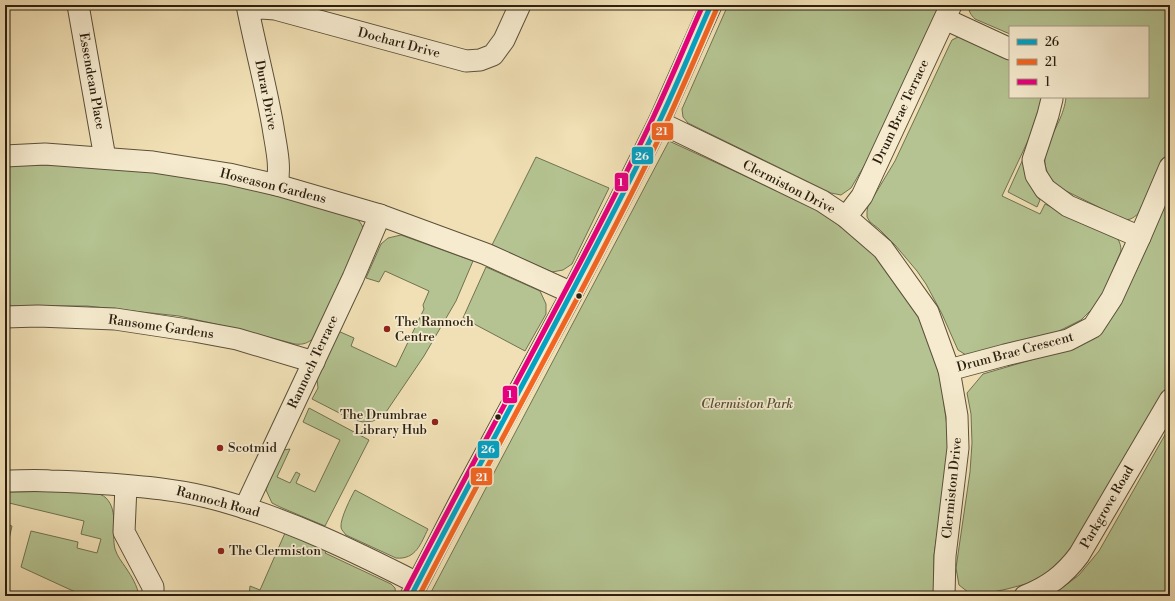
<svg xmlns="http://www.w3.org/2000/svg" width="1175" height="601" font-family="'Libre Bodoni',serif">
	<rect width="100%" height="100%" fill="#f1e0b5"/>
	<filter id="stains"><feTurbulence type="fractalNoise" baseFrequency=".005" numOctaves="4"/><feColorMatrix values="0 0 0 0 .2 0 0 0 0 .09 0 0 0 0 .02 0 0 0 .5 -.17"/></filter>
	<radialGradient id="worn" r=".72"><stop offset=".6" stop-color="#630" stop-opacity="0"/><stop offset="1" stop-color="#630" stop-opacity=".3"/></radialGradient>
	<g fill="#b4c391" stroke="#707251">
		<path d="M 728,5 L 940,5 L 873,151 L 851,188 L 841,195 L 831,193 L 688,123 L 683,117 L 682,109 Z"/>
		<path d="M 969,5 L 1170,5 L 1170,147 L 1138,214 C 1133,218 1129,221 1123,219 L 1060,188 C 1024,157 1063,132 1066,97 L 1148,97 L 1148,27 L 1010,27 L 1010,34 L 975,19 C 971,15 968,11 969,5 Z"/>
		<path d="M 960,36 L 1010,57 L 1010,97 L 1044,97 L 1041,113 L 1002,196 L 1040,214 L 1045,204 L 1117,238 C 1120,242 1121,246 1121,251 L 1103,293 L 1094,307 L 1081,320 L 1055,333 L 966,355 L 958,350 L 942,314 L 926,284 L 917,271 L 895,245 L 879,229 L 870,222 L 867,217 L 867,211 L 868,206 L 895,161 L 949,46 L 952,40 Z"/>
		<path d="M 669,141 L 821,211 L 883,258 L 920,314 L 940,375 L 950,448 L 934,555 L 934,596 L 429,596 Z"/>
		<path d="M 536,157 L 609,188 L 572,264 L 563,270 L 552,272 L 492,245 Z"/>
		<path d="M 1023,159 C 1027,174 1029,188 1040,200 L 1037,207 L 1008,192 Z"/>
		<path d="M 5,165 L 88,165 L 137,169 L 260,188 L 351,215 C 360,221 362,223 365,234 L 314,338 C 308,343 303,345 295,344 L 229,327 L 179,316 L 87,306 L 5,306 Z"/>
		<path d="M 1170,195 L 1170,381 L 1087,529 L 1060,563 L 1045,574 L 1026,584 L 1007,589 L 993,592 L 968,592 L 959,585 L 956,568 L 970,472 L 972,443 L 971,414 L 967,393 L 983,374 L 1065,350 L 1159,218 Z"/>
		<path d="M 401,235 L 473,261 L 456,301 L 424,356 L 384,415 L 373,421 L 363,422 L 351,419 L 312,399 L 318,388 L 317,379 L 338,331 L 354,338 L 351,346 L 396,367 L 424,309 L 423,305 L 429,291 L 385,271 L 379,282 L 366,278 L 381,244 L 388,238 Z"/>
		<path d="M 486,267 L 540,291 L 546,304 L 546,314 L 525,351 L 463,318 Z"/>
		<path d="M 309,408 L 369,440 L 325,526 L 280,507 L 272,503 L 266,490 L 269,481 L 283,450 L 290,449 L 277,477 L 290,483 L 296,472 L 300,474 L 296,483 L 315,492 L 340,440 L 303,422 Z"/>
		<path d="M 1170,426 L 1170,596 L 1051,596 L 1079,575 L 1099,551 Z"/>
		<path d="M 355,490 L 428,529 C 421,543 416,560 396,558 L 346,535 C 344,532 341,530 341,527 C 340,519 351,497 355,490 Z"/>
		<path d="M 80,491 C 88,492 100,492 106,498 C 119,511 111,533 115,549 C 117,556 122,562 126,568 C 132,577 137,585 139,596 L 84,596 L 21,567 L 31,531 L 78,542 L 77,548 L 97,553 L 101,539 L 81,534 L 84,521 L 5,502 L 5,492 Z"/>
		<path d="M 5,524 L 12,526 L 5,557 Z"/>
		<path d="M 285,533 L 328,549 L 325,553 L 391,584 L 395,588 L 396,596 L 249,596 L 250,586 L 260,590 Z"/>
	</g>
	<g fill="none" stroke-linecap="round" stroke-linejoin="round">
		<g stroke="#5c503a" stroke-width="23">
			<g id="minor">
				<path d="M 78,5 L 105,158"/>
				<path d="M 247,5 C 255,46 266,86 273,127 C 276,147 281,165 277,185"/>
				<path d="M 249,11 L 261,8 L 275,9 L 466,61 L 480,60 L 493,55 L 504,40 L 520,5"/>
				<path d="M 945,19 L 1010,49"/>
				<path d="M 1052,97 L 1052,99 L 1048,115 L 1033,160 L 1036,175 L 1045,189 L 1068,206 L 1140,237"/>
				<path d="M 659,122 L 822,201 L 846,217 L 883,249 L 928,312 L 949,370 L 957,416 L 958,448 L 945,556 L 944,596"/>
				<path d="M 5,156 L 45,154 L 153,162 L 229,174 L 277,185 L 380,215 L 486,254 L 572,293"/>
				<path d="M 846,217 L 862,196 L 951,5"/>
				<path d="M 5,317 L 38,316 L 115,319 L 194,331 L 237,339 L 314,362"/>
				<path d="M 949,370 L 1005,355 L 1068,340 L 1093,327 L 1112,298 L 1140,237 L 1170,167"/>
				<path d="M 5,481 C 20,481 35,480 50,481 C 70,481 89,483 108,484 C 146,487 185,490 222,501 C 290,520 354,551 417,583"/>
				<path d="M 126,486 L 124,532 L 153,587 L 153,596"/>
				<path d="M 245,508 L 353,278 L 380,215"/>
				<path d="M 411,596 L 460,501 L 572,293 L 619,202 L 659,122 L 711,5"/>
				<path d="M 1025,596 C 1048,587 1064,575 1079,555 L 1170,400"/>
			</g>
		</g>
		<use href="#minor" stroke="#f6ebcf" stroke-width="21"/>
		<g stroke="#f6ebcf" stroke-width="8">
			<path id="bus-1" d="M 411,596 C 492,438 580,283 658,124 C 677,85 693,45 711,5"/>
		</g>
		<g stroke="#f6ebcf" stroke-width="8">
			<path id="bus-2" d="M 419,596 C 500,439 588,285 665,126 C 683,87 700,47 717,8"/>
		</g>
		<g stroke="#f6ebcf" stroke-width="8">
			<path id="bus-3" d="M 405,593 C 486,435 575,280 652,120 C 670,82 686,43 703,5"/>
		</g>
		<use href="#bus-1" stroke="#02a2c5" stroke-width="5"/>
		<use href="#bus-2" stroke="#f26522" stroke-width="5"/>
		<use href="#bus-3" stroke="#e5007d" stroke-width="5"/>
	</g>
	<g fill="#2b2011" stroke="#f6ebcf" stroke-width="1.5">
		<circle cx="579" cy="296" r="3.5"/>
		<circle cx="498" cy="417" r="3.5"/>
	</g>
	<g fill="#8f2418" stroke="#f6ebcf" stroke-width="1.5">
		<circle cx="387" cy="329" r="4"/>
		<circle cx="435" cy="422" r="4"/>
		<circle cx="220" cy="448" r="4"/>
		<circle cx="221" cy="551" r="4"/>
	</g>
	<g text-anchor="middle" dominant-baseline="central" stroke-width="3.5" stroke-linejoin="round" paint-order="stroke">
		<g font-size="13" fill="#2b2011" stroke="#f6ebcf">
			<text transform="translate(399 43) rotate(15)">Dochart Drive</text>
			<text transform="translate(92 81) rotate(80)">Essendean Place</text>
			<text transform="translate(266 95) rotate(79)">Durar Drive</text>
			<text transform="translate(901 112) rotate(-65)">Drum Brae Terrace</text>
			<text transform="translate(273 186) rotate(14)">Hoseason Gardens</text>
			<text transform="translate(789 187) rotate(27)">Clermiston Drive</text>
			<text transform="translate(161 327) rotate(8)">Ransome Gardens</text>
			<text transform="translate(1015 352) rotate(-15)">Drum Brae Crescent</text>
			<text transform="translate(313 362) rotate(-65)">Rannoch Terrace</text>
			<text transform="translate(952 488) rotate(-84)">Clermiston Drive</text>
			<text transform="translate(218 502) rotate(15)">Rannoch Road</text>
			<text transform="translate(1107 507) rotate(-60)">Parkgrove Road</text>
		</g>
		<g font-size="13" fill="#2b2011" stroke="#f6ebcf" text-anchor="start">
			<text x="395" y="322">The Rannoch<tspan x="395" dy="15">Centre</tspan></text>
			<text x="427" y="415" text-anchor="end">The Drumbrae<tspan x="427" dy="15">Library Hub</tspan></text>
			<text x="228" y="448">Scotmid</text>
			<text x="229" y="551">The Clermiston</text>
		</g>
		<g font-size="13" font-style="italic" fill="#545137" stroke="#f6ebcf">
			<text x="747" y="404">Clermiston Park</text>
		</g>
	</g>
	<g stroke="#f6ebcf" stroke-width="1.5">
		<rect x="651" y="122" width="23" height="19" rx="4" fill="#f26522"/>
		<rect x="631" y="146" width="23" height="19" rx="4" fill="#02a2c5"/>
		<rect x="614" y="172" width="15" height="20" rx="4" fill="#e5007d"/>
		<rect x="502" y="385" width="16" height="19" rx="4" fill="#e5007d"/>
		<rect x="477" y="440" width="23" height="19" rx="4" fill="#02a2c5"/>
		<rect x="470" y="467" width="23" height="19" rx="4" fill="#f26522"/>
	</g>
	<g font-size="11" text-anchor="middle" font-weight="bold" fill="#fff">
		<text x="662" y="135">21</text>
		<text x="642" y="160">26</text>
		<text x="621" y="186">1</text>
		<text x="510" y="398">1</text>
		<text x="488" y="453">26</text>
		<text x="482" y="481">21</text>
	</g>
	<rect width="1175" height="601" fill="none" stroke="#f1e0b5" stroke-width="20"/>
	<rect x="6" y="6" width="1163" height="589" fill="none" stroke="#2b2011" stroke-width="2"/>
	<rect x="10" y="10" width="1155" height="581" fill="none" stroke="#2b2011"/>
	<rect x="1009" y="26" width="140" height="72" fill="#f6ebcf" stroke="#a59a83"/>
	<rect x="1017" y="39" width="20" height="6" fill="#02a2c5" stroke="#a59a83"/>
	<text x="1045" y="46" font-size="12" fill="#2b2011">26</text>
	<rect x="1017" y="59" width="20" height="6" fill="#f26522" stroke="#a59a83"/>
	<text x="1045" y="66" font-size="12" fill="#2b2011">21</text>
	<rect x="1017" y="79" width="20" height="6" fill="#e5007d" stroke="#a59a83"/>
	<text x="1045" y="86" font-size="12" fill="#2b2011">1</text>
	<rect width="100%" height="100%" filter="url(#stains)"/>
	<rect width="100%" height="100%" fill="url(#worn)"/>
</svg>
